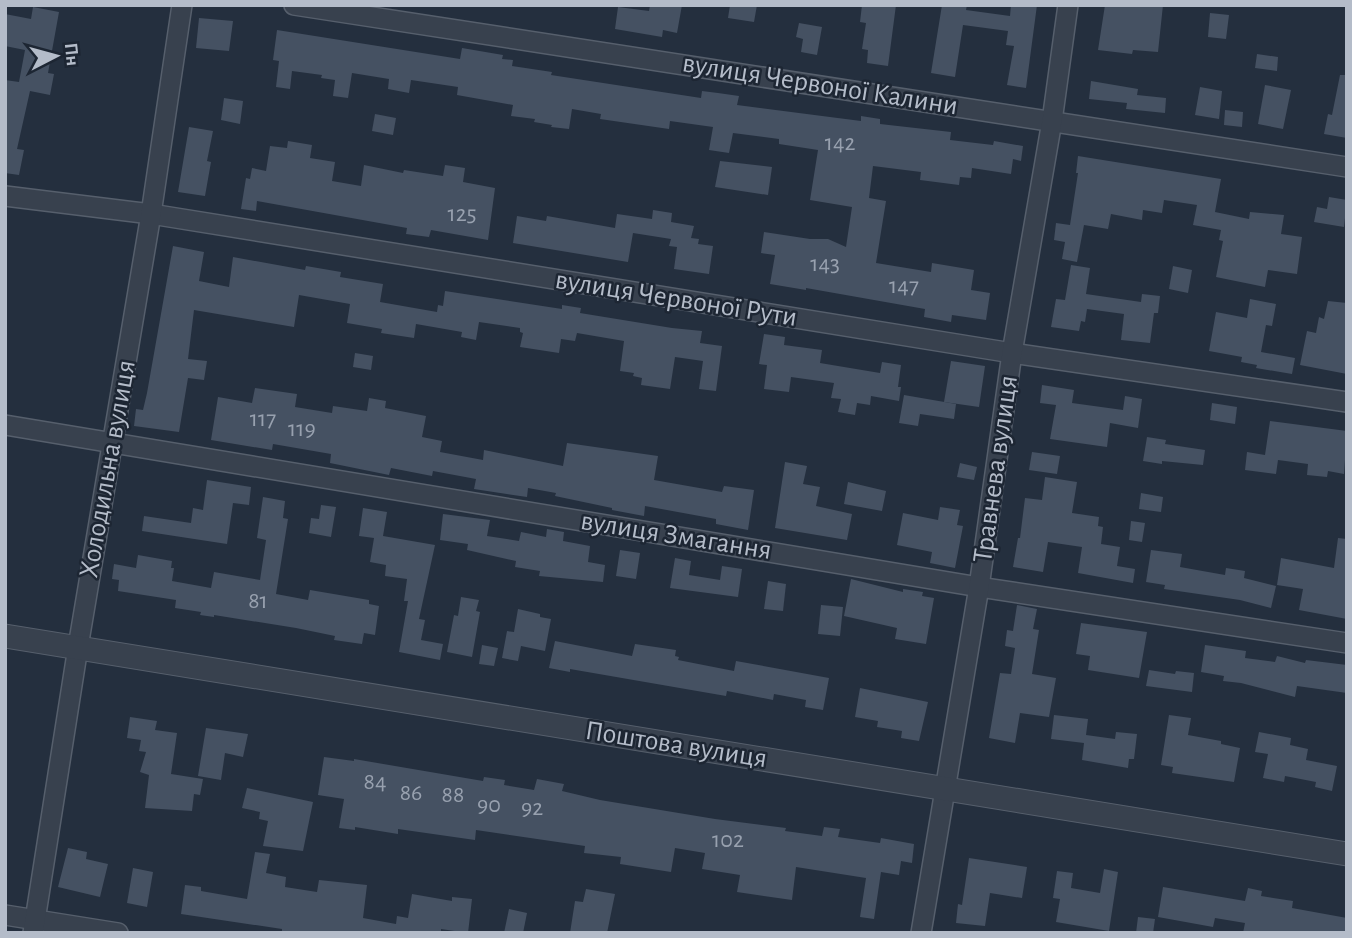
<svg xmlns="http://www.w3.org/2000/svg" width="1352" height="938" font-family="'Alegreya Sans',sans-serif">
	<rect width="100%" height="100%" fill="#242f3e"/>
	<g fill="#455162">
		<path d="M 650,5 L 682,5 L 677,33 L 663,30 L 662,37 L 615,29 L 618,7 L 649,11 Z"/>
		<path d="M 730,5 L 757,5 L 754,22 L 728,18 Z"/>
		<path d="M 862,5 L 896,5 L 888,66 L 867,63 L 868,50 L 862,49 L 866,23 L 860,22 Z"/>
		<path d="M 942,5 L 967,5 L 966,10 L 1010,16 L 1011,5 L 1037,5 L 1026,88 L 1007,85 L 1014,46 L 1006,45 L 1008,31 L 963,25 L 955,77 L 931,73 Z"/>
		<path d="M 1105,5 L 1163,5 L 1158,52 L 1133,50 L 1132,54 L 1098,50 Z"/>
		<path d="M 33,7 L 59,12 L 48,73 L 54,74 L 50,95 L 30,91 L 17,149 L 24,150 L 19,175 L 5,173 L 5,80 L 19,82 L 25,50 L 5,46 L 5,14 L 31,19 Z"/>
		<path d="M 1210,13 L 1229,15 L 1226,39 L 1208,37 Z"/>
		<path d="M 199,18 L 233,21 L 229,51 L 196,48 Z"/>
		<path d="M 799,23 L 822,27 L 817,55 L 801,52 L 803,39 L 796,37 Z"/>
		<path d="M 277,30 L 460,59 L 462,48 L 503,55 L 502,59 L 513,60 L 512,66 L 552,72 L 551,75 L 701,98 L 702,91 L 718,93 L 739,96 L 737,105 L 861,121 L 861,116 L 880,119 L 880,124 L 951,132 L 950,140 L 993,145 L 994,141 L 1023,146 L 1021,161 L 1013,159 L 1011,174 L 972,168 L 971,178 L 960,177 L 959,185 L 920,180 L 921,172 L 873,166 L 869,198 L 886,201 L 876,263 L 931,272 L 932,263 L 974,270 L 971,290 L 990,293 L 986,320 L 952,315 L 951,322 L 924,317 L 925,309 L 806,288 L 806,290 L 770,284 L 775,255 L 761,253 L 764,232 L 810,239 L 828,239 L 846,247 L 852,207 L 810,200 L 818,150 L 779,144 L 779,139 L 733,133 L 729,153 L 709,150 L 713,127 L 670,121 L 669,129 L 600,119 L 601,114 L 572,109 L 569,129 L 551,127 L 552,125 L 534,122 L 535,119 L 511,116 L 513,105 L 457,95 L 458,87 L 411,80 L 409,93 L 388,89 L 389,79 L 352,73 L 348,98 L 333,96 L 335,80 L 321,78 L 322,75 L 292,71 L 290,89 L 276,87 L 279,61 L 273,60 Z"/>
		<path d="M 1257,54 L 1278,57 L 1277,71 L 1255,68 Z"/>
		<path d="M 1340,75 L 1347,75 L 1347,138 L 1324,134 L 1328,114 L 1332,115 Z"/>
		<path d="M 1091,81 L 1138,89 L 1137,95 L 1166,98 L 1165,113 L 1126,109 L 1127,103 L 1089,99 Z"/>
		<path d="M 1265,85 L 1291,90 L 1283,129 L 1258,124 Z"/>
		<path d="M 1200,87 L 1222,91 L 1219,119 L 1195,115 Z"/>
		<path d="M 224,98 L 243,101 L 240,124 L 221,120 Z"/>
		<path d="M 1225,110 L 1243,112 L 1242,127 L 1224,125 Z"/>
		<path d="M 375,114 L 396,118 L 393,135 L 372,131 Z"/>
		<path d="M 189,127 L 213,131 L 207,161 L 211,162 L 205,196 L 178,192 Z"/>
		<path d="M 288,141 L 312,145 L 310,158 L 335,162 L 332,181 L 361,186 L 364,165 L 403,173 L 404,170 L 443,176 L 445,165 L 465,168 L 463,182 L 495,188 L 488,240 L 431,230 L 429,237 L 406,234 L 407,228 L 257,201 L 256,211 L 241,209 L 246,178 L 250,179 L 252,168 L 266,171 L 270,146 L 287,148 Z"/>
		<path d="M 1078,156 L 1221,179 L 1215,212 L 1249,219 L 1250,212 L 1284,215 L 1281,234 L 1302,237 L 1297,274 L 1268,270 L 1265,287 L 1216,277 L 1223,241 L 1219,240 L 1221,230 L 1193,225 L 1197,205 L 1164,200 L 1162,213 L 1143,210 L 1142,220 L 1111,214 L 1108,229 L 1084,225 L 1077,262 L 1062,259 L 1065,242 L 1054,240 L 1056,223 L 1070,225 L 1078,173 L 1076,173 Z"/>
		<path d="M 720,161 L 772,167 L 768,195 L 715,187 Z"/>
		<path d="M 1329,197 L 1347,200 L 1344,227 L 1314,222 L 1317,207 L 1327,209 Z"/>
		<path d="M 653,210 L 672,213 L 671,222 L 694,226 L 691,238 L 699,239 L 698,244 L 713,246 L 709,274 L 674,269 L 677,247 L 669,246 L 671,239 L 633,233 L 628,262 L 513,243 L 517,216 L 546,221 L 547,216 L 615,228 L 617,214 L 652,219 Z"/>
		<path d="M 173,246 L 204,252 L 199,281 L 229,287 L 233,257 L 305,270 L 306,266 L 341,272 L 340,277 L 383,284 L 380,302 L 437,312 L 438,305 L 443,306 L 445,291 L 562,309 L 562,305 L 581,308 L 580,313 L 672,328 L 702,331 L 700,343 L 722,346 L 716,391 L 699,389 L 703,361 L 675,357 L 670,389 L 641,385 L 642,378 L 633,376 L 634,373 L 620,371 L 624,341 L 577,333 L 575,341 L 561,339 L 559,353 L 520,347 L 523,333 L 520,332 L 520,328 L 479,322 L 476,340 L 461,337 L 462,332 L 416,324 L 414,338 L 381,333 L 382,329 L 347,323 L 350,304 L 299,295 L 294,327 L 194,310 L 188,359 L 207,361 L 204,380 L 188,378 L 179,432 L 134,426 L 136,409 L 143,410 L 147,393 Z"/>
		<path d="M 1071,265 L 1090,268 L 1086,294 L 1141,302 L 1142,294 L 1160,296 L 1158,313 L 1154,313 L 1150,343 L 1121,340 L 1124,314 L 1087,309 L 1085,322 L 1081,321 L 1079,331 L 1051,327 L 1056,299 L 1065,300 Z"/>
		<path d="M 1173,266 L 1192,270 L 1188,293 L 1169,289 Z"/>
		<path d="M 1250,299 L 1276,304 L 1272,326 L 1266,325 L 1261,352 L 1295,358 L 1292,374 L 1256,368 L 1257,365 L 1241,362 L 1242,357 L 1209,351 L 1216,312 L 1247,318 Z"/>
		<path d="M 1328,301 L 1347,303 L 1347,374 L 1300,365 L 1307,331 L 1316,333 L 1319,317 L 1324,319 Z"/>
		<path d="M 764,334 L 785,337 L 784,345 L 822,350 L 820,363 L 880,373 L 882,362 L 901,365 L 898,387 L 901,387 L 899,401 L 871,396 L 870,405 L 857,403 L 855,415 L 838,412 L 841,399 L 831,398 L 834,383 L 791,377 L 789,392 L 764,389 L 767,365 L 759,364 Z"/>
		<path d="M 355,353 L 373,356 L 371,370 L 353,367 Z"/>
		<path d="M 951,361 L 985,366 L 979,407 L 944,402 Z"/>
		<path d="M 1042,385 L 1074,390 L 1072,403 L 1123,410 L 1125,396 L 1142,399 L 1138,428 L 1110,423 L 1107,447 L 1050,439 L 1056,405 L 1040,403 Z"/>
		<path d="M 255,388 L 297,394 L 295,407 L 332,413 L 333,406 L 367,411 L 369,398 L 386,401 L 385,408 L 426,416 L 422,437 L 442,441 L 440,452 L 483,460 L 484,450 L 563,466 L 567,443 L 658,456 L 654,480 L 722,492 L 724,486 L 754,490 L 748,530 L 716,524 L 716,519 L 645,506 L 644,516 L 612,510 L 612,508 L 555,496 L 556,493 L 528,488 L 527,497 L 474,489 L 476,479 L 433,471 L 432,476 L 391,468 L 389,475 L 330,463 L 331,454 L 273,444 L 272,450 L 211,440 L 218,397 L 252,403 Z"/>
		<path d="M 904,395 L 956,404 L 954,419 L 920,414 L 918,426 L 899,423 Z"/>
		<path d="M 1212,403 L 1237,407 L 1235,424 L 1210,420 Z"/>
		<path d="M 1270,421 L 1347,431 L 1344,474 L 1328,471 L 1327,477 L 1307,475 L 1308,464 L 1278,460 L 1276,474 L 1245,470 L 1247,452 L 1265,455 Z"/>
		<path d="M 1147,437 L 1166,440 L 1165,444 L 1205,450 L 1203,465 L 1162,461 L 1162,464 L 1143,461 Z"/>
		<path d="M 1032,452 L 1060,456 L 1057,474 L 1029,470 Z"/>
		<path d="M 785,462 L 807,466 L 803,484 L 820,487 L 816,506 L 852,514 L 847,540 L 775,528 Z"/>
		<path d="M 960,463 L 977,467 L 974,480 L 957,477 Z"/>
		<path d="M 1045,477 L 1077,482 L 1072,513 L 1099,517 L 1098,526 L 1103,527 L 1101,544 L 1120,547 L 1117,566 L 1135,569 L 1133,583 L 1078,573 L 1082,547 L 1048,542 L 1043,572 L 1013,567 L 1018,538 L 1020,538 L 1025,498 L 1042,500 Z"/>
		<path d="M 207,480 L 251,487 L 249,505 L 233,503 L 227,544 L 142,531 L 144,516 L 191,523 L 193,508 L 203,510 Z"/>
		<path d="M 848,482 L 886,491 L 882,511 L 844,504 Z"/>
		<path d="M 1141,493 L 1163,497 L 1161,512 L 1139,509 Z"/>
		<path d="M 263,497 L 285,501 L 283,518 L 288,519 L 276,594 L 308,600 L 310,590 L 369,600 L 369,604 L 379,606 L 375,635 L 364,633 L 362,644 L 334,640 L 335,636 L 296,628 L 214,615 L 214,617 L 200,615 L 201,612 L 175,608 L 176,600 L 118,591 L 119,580 L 112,579 L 114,564 L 136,568 L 138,555 L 172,561 L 171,568 L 174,568 L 172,581 L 211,588 L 214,572 L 260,580 L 266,540 L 257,538 Z"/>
		<path d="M 321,505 L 336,507 L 331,537 L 309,533 L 311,518 L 319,519 Z"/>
		<path d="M 940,507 L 960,510 L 957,525 L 963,526 L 955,568 L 930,563 L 932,552 L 897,545 L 903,513 L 938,520 Z"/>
		<path d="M 363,508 L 387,512 L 383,536 L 435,545 L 419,619 L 425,620 L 421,640 L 443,644 L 440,660 L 399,652 L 408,601 L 404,601 L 407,579 L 385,576 L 386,565 L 370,562 L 374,538 L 359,536 Z"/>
		<path d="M 443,514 L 490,520 L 487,536 L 519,541 L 521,532 L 546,537 L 547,529 L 564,532 L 563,541 L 590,546 L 588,562 L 605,565 L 603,582 L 539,576 L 540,571 L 515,567 L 516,561 L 467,550 L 468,544 L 440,540 Z"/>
		<path d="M 1131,521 L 1145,523 L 1142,542 L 1129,540 Z"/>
		<path d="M 1338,538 L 1347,539 L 1347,619 L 1299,610 L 1303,589 L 1277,585 L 1281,558 L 1334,568 Z"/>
		<path d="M 620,550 L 640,553 L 636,579 L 616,576 Z"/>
		<path d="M 1151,550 L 1182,554 L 1180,567 L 1225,575 L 1226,568 L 1245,571 L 1244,578 L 1276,586 L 1271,608 L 1240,600 L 1164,589 L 1165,585 L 1146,582 Z"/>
		<path d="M 675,558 L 691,561 L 689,575 L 720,580 L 722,566 L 742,569 L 738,597 L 670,588 Z"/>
		<path d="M 851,579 L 903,592 L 903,589 L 923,592 L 922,596 L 934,598 L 926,644 L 895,639 L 897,628 L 844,616 Z"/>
		<path d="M 768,581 L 786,584 L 783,611 L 764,609 Z"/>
		<path d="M 461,597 L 479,600 L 476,611 L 480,612 L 472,657 L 447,652 L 454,615 L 458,616 Z"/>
		<path d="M 821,605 L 843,607 L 840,636 L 818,634 Z"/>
		<path d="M 1017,605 L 1037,609 L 1033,629 L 1039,630 L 1032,674 L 1056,678 L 1049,717 L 1020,713 L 1015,743 L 989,738 L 1000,673 L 1011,674 L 1015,648 L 1005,646 L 1007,630 L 1013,631 Z"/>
		<path d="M 518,609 L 540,614 L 540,617 L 551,619 L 545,651 L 521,646 L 518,661 L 502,658 L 507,631 L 514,632 Z"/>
		<path d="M 1081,623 L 1147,632 L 1139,678 L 1088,670 L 1090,656 L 1076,654 Z"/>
		<path d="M 555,641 L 632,656 L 635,644 L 676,650 L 675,656 L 679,657 L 678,660 L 734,671 L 736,661 L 829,678 L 823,710 L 805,707 L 806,700 L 774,694 L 773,700 L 727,691 L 726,696 L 570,669 L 570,672 L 549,668 Z"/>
		<path d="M 482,645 L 498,648 L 494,666 L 479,664 Z"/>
		<path d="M 1205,645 L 1246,651 L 1245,658 L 1275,662 L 1277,656 L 1305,663 L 1306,660 L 1347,665 L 1347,693 L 1297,686 L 1295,697 L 1241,683 L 1223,681 L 1224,676 L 1201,672 Z"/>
		<path d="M 1149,670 L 1175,674 L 1176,671 L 1194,673 L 1192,692 L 1146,686 Z"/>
		<path d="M 860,688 L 928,702 L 919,741 L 901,738 L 902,731 L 877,727 L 878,721 L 855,717 Z"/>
		<path d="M 1054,715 L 1088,719 L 1086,735 L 1115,739 L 1116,732 L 1137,734 L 1134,759 L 1129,759 L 1128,768 L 1082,760 L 1084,743 L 1051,739 Z"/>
		<path d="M 1169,715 L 1191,718 L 1188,735 L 1221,741 L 1221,744 L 1240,748 L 1234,782 L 1172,773 L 1173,767 L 1161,765 Z"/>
		<path d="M 130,717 L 157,721 L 155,730 L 177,733 L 171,774 L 203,779 L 200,795 L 194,794 L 192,811 L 145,808 L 149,775 L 140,772 L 146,752 L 139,751 L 141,740 L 127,738 Z"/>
		<path d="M 206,728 L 248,734 L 243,757 L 225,753 L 221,780 L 198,776 Z"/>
		<path d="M 1259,732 L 1291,738 L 1290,745 L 1308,749 L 1306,760 L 1337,766 L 1332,791 L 1315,787 L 1316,782 L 1285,776 L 1284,782 L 1263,778 L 1268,754 L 1255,752 Z"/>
		<path d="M 324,757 L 354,761 L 354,759 L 483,781 L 484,777 L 505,780 L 504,785 L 534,790 L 537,779 L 564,784 L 562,791 L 600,800 L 715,819 L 786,828 L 785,831 L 822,836 L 824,827 L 840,829 L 838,837 L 880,843 L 881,838 L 914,844 L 912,863 L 901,861 L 899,875 L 881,872 L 874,919 L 860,917 L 866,878 L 796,867 L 792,900 L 737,892 L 740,875 L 702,869 L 705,853 L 675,848 L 671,872 L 620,864 L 621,857 L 584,853 L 585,846 L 476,830 L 475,840 L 398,829 L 398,834 L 355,827 L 355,830 L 339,828 L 344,799 L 318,795 Z"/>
		<path d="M 247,788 L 313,802 L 303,851 L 263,846 L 268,821 L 259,819 L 260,812 L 242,808 Z"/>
		<path d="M 68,848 L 87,852 L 86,859 L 108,864 L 100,897 L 58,887 Z"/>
		<path d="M 255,852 L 270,854 L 266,873 L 286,877 L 285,887 L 317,892 L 319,880 L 367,885 L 363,918 L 396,924 L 397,916 L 408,918 L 412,894 L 452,901 L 452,897 L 472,899 L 468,933 L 441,929 L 441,933 L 282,933 L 282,929 L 181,914 L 185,885 L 201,887 L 201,891 L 247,899 Z"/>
		<path d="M 969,858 L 1027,867 L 1022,898 L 990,893 L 985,926 L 956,923 L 958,904 L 962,905 Z"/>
		<path d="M 133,868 L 153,872 L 147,907 L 127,903 Z"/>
		<path d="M 1104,869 L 1118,872 L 1109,931 L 1056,922 L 1060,899 L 1053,898 L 1057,871 L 1073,873 L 1071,888 L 1100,893 Z"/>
		<path d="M 1163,887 L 1245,901 L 1248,888 L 1262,891 L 1261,896 L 1293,901 L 1292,908 L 1347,918 L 1347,933 L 1243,933 L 1245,923 L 1215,918 L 1213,927 L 1158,917 Z"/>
		<path d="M 586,889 L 615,894 L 607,933 L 570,933 L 575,901 L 583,902 Z"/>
		<path d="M 509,909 L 527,913 L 523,933 L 504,933 Z"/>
		<path d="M 1138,917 L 1155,919 L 1153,933 L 1136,933 Z"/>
	</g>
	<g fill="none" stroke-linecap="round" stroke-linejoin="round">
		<g stroke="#565f6c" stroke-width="22">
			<g id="minor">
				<path d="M 294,5 L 1347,167"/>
				<path d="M 5,196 L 151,214 L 1012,353 L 1347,402"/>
				<path d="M 5,425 L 979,587 L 1347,643"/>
				<path d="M 5,915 L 118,933"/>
				<path d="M 33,933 L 78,647 L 151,214 L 182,5"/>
				<path d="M 921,933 L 979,587 L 1012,353 L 1052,121 L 1068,5"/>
			</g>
		</g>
		<g stroke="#565f6c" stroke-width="25">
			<path id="tertiary" d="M 5,636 L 1347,854"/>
		</g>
		<use href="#minor" stroke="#38414e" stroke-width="19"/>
		<use href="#tertiary" stroke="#38414e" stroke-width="23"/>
	</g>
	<g text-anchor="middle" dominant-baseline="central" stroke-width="5" stroke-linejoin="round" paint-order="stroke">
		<g font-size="24" fill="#98a1af">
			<text x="840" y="143">142</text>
			<text x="462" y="214">125</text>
			<text x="825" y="264">143</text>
			<text x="904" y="286">147</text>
			<text x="263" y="419">117</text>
			<text x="302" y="429">119</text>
			<text x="258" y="601">81</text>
			<text x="375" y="782">84</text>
			<text x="411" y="793">86</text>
			<text x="453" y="795">88</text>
			<text x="489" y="805">90</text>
			<text x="532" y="808">92</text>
			<text x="728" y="840">102</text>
		</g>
		<g font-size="28" fill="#b4bcc9" stroke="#1d2633">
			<text transform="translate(820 85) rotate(9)">вулиця Червоної Калини</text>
			<text transform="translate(676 299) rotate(9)">вулиця Червоної Рути</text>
			<text transform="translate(108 469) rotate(-80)">Холодильна вулиця</text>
			<text transform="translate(996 469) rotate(-82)">Травнева вулиця</text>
			<text transform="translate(676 536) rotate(9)">вулиця Змагання</text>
			<text transform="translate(676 745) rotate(9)">Поштова вулиця</text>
		</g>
	</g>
	<rect width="1352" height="938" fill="none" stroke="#b4bcc9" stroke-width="14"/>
	<g transform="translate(56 56) rotate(84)" stroke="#1d2633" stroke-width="5" paint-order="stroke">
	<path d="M0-5L12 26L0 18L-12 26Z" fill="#b4bcc9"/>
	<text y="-10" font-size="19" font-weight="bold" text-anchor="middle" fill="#b4bcc9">Пн</text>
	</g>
</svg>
